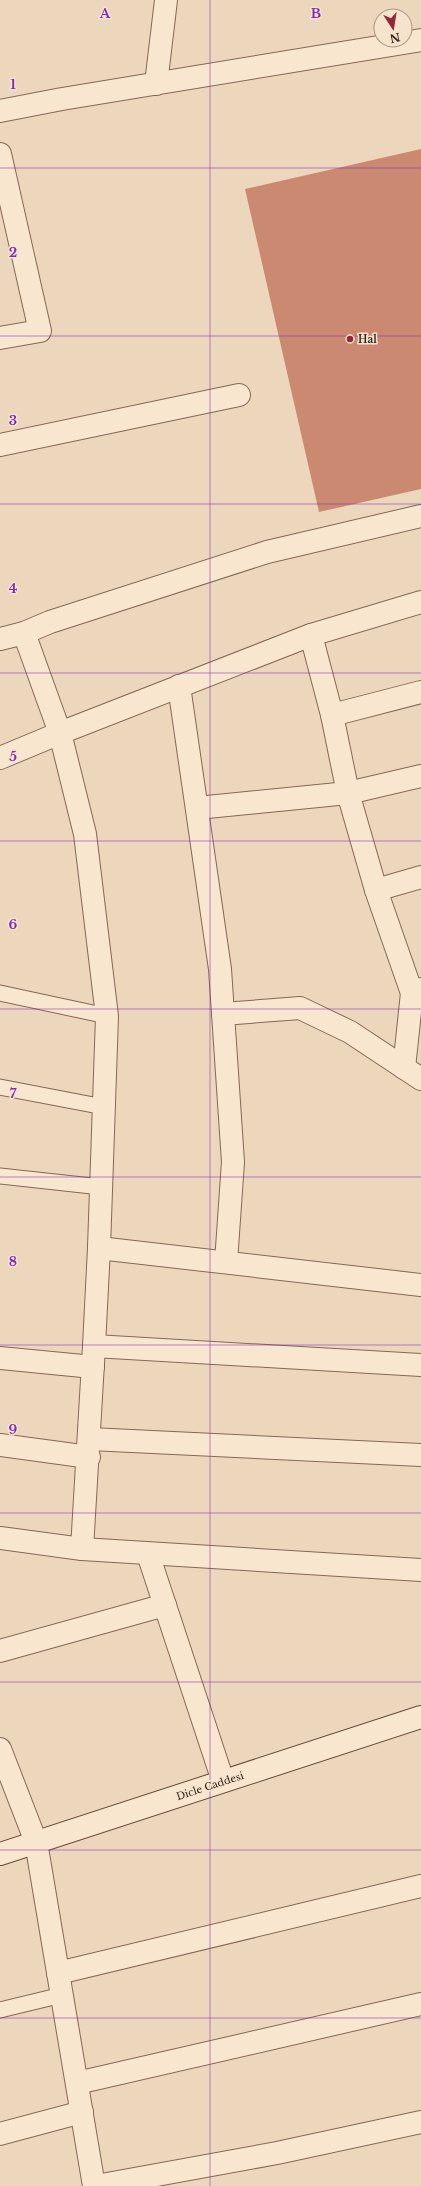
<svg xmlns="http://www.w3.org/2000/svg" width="421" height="2186" font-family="'Libre Baskerville',serif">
	<rect width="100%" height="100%" fill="#edd7bc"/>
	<path fill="#cc8972" d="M 421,149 L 421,489 L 319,512 L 245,189 Z"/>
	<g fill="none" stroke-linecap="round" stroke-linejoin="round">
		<g stroke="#856756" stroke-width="17">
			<g id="lane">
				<path d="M 0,993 L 107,1016"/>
				<path d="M 0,1087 L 104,1107"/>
				<path d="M 0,1176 L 101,1187"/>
				<path d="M 0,2010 L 62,1995"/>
			</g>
		</g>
		<g stroke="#856756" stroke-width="24">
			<g id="street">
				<path d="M 156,84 L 166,0"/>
				<path d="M 0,111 L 62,99 L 421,40"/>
				<path d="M 0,154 L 40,331 L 0,338"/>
				<path d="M 0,445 L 239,395"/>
				<path d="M 421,602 L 311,635 L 332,715 L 348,793 L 376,890 L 412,993 L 421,989"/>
				<path d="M 24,633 L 60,733 L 311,635"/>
				<path d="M 0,639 L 24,633 L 50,622 L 267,552 L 421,516"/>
				<path d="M 179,686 L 220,969 L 233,1162 L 226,1262"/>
				<path d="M 332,715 L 421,692"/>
				<path d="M 0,758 L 60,733 L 85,834 L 107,1016 L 99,1248"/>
				<path d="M 197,808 L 348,793 L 421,776"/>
				<path d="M 376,890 L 421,877"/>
				<path d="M 223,1014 L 300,1008 L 350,1032 L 421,1079"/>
				<path d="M 404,1068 L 412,993"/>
				<path d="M 94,1346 L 99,1248 L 421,1285"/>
				<path d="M 0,1358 L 93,1367"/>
				<path d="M 90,1439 L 421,1455"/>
				<path d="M 0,1445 L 89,1457"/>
				<path d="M 0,1538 L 82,1549 L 421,1570"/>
				<path d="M 82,1549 L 94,1346 L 421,1365"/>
				<path d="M 148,1554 L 223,1781"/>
				<path d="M 0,1651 L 165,1605"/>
				<path d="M 0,1749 L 36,1842 L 94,2186"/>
				<path d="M 58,1973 L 421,1886"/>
				<path d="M 77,2083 L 421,2004"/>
				<path d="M 0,2134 L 82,2112"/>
				<path d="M 96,2186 L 277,2153 L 421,2122"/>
			</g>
		</g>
		<g stroke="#664939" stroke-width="24">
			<path id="secondary" d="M 0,1854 L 421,1717"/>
		</g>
		<use href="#lane" stroke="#f9e6cf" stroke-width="15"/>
		<use href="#street" stroke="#f9e6cf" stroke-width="22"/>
		<use href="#secondary" stroke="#f9e6cf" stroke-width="22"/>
	</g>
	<path fill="none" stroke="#7b2cbf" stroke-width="1" stroke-opacity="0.55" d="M 210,0 L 210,2186M 0,168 L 421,168M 0,336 L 421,336M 0,504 L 421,504M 0,673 L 421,673M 0,841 L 421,841M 0,1009 L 421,1009M 0,1177 L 421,1177M 0,1345 L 421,1345M 0,1513 L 421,1513M 0,1682 L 421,1682M 0,1850 L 421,1850M 0,2018 L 421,2018"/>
	<circle fill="#942638" stroke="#f5e3cc" stroke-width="1.5" cx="350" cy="339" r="4"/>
	<g text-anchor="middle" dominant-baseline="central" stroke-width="3" stroke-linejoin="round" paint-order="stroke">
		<g font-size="10" font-weight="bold" fill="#34231b" stroke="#f5e3cc" text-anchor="start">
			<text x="358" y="339">Hal</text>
		</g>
		<g font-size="10" fill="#34231b" stroke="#f5e3cc">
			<text transform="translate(210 1786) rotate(-18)">Dicle Caddesi</text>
		</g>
	</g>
	<g font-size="13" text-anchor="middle" font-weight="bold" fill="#7b2cbf" stroke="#f5e3cc" stroke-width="3" stroke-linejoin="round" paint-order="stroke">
		<text x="105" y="18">A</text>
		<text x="316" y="18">B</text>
		<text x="13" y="89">1</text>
		<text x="13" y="257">2</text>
		<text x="13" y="425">3</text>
		<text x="13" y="593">4</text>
		<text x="13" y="761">5</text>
		<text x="13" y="929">6</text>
		<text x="13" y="1098">7</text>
		<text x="13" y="1266">8</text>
		<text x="13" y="1434">9</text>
	</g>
	<g transform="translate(393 28) rotate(168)"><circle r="19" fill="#f5e3cc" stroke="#a89685"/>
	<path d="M0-3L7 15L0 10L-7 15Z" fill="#942638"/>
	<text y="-6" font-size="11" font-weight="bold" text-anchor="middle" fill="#34231b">N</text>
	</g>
</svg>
